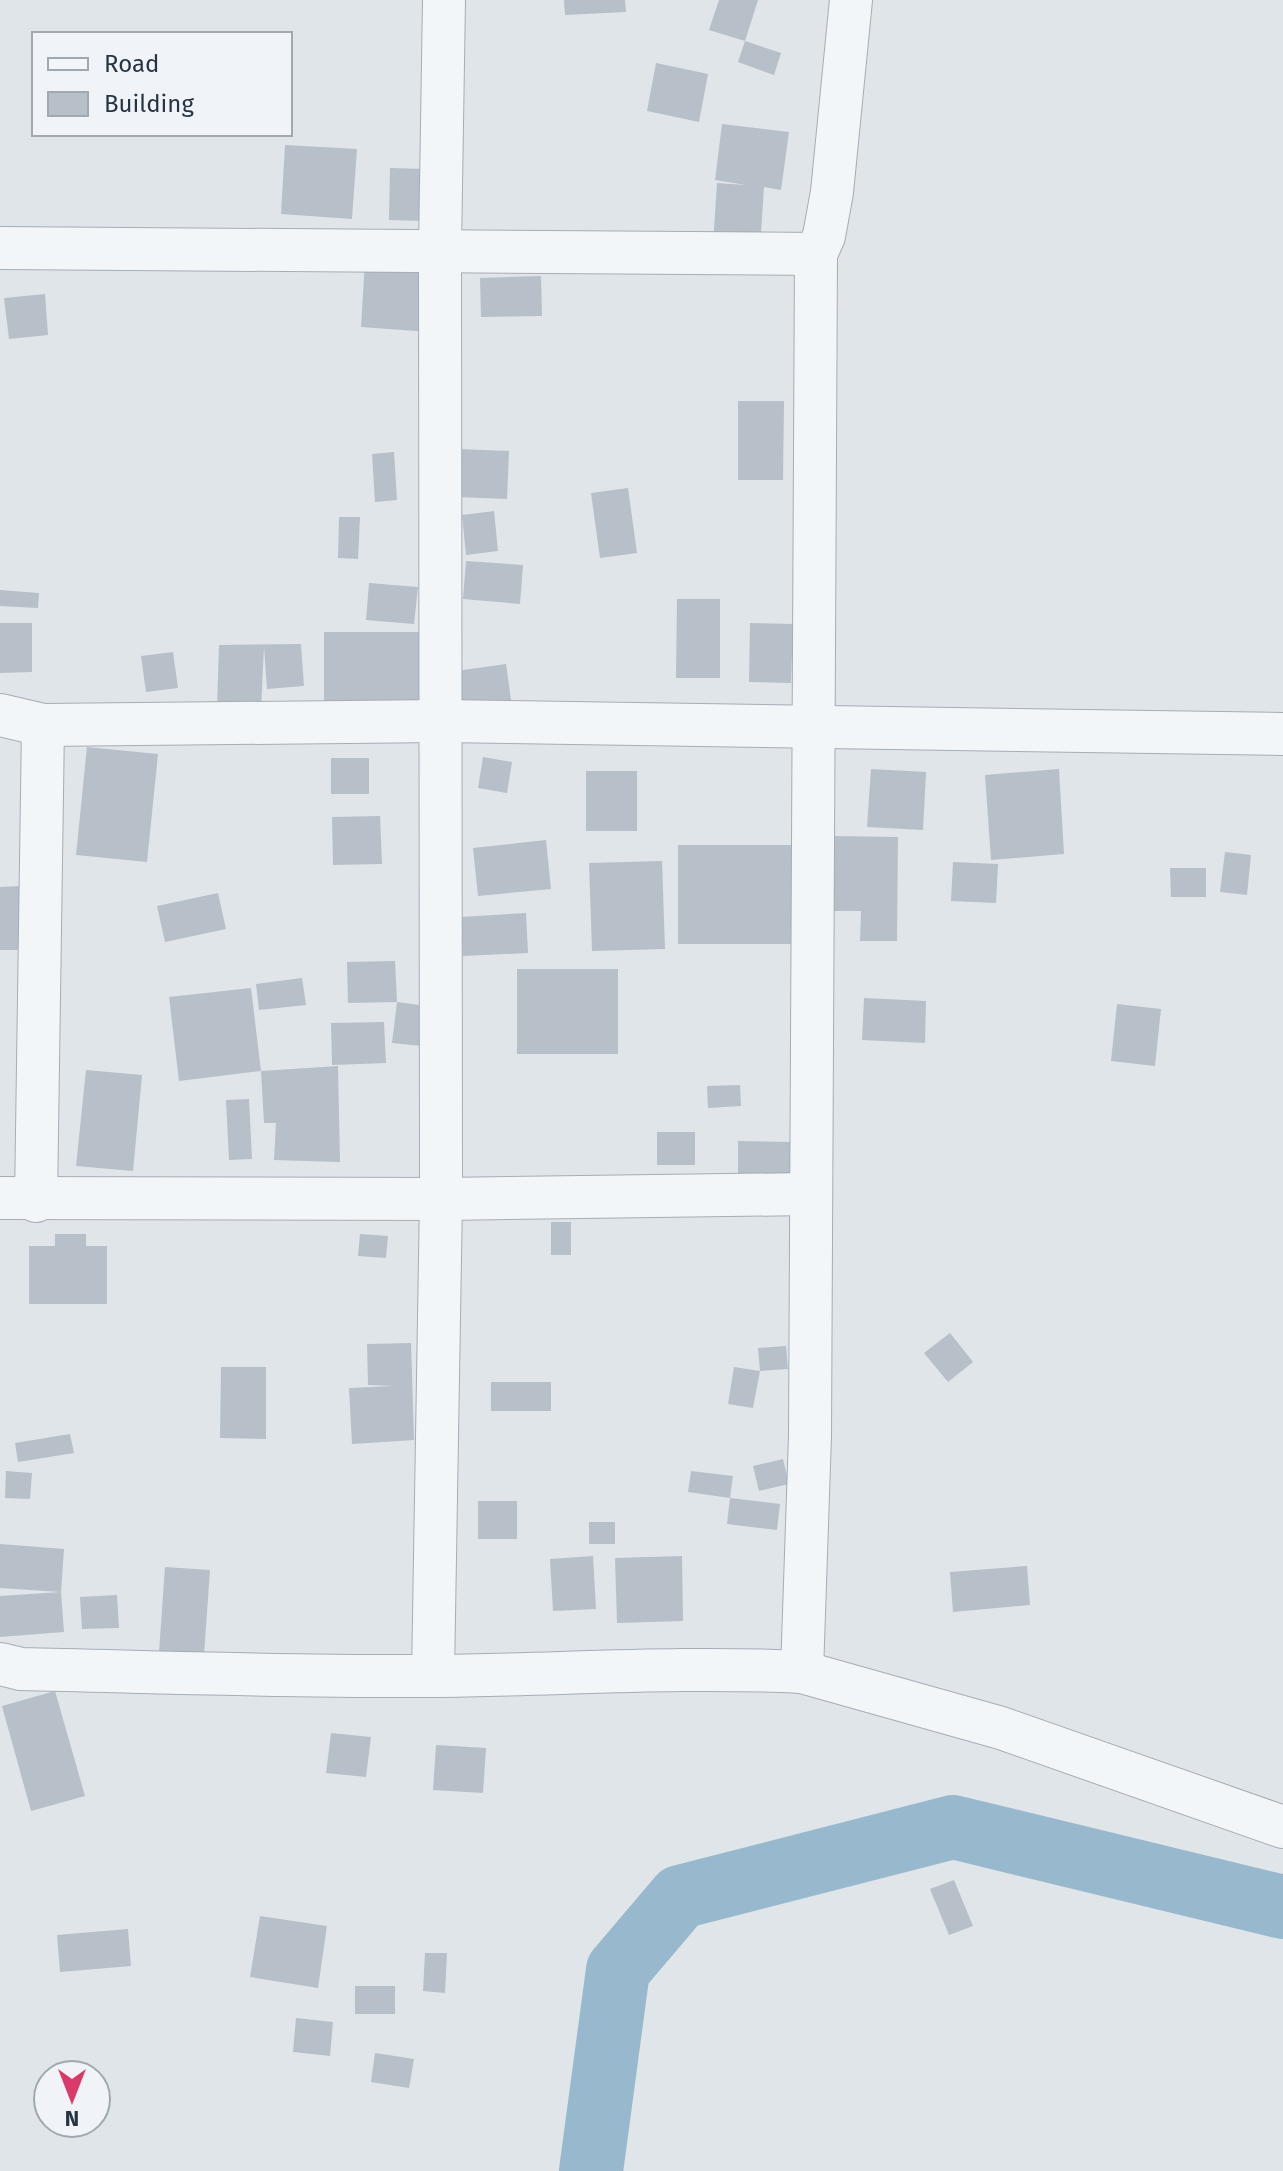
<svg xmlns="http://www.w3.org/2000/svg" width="1283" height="2171" font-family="'Fira Sans',sans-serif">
	<rect width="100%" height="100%" fill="#e0e5ea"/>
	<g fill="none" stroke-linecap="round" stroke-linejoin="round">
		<path stroke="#98b9cd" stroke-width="64" d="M 591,2171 L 618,1970 L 680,1897 L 953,1827 L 1283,1907"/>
	</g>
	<g fill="#b7bfc8">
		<path d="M 564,0 L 625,0 L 626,12 L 565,15 Z"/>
		<path d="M 719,0 L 758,0 L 745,41 L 709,30 Z"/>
		<path d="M 745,41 L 781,53 L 774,75 L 738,62 Z"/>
		<path d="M 656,63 L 708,74 L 699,122 L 647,111 Z"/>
		<path d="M 722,124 L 789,132 L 781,190 L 764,187 L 760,248 L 713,245 L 717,183 L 746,185 L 715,180 Z"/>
		<path d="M 285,145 L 357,149 L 352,219 L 281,214 Z"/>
		<path d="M 390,168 L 426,169 L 425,221 L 389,220 Z"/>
		<path d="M 365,261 L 434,265 L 430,332 L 361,327 Z"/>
		<path d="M 541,276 L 542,316 L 481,317 L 480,278 Z"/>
		<path d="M 45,294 L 48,335 L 9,339 L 4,298 Z"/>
		<path d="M 738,401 L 784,401 L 783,480 L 738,480 Z"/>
		<path d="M 458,449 L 509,451 L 507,499 L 456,497 Z"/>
		<path d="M 394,452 L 397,500 L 375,502 L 372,454 Z"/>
		<path d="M 628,488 L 637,553 L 600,558 L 591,493 Z"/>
		<path d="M 494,511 L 498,551 L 466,555 L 462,515 Z"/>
		<path d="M 339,517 L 360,517 L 358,559 L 338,558 Z"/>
		<path d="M 466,561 L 523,565 L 520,604 L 463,599 Z"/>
		<path d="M 369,583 L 418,587 L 414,624 L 366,620 Z"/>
		<path d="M 0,590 L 39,593 L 38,608 L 0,606 Z"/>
		<path d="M 677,599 L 720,599 L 720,678 L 676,678 Z"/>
		<path d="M 0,623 L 32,623 L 32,672 L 0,673 Z"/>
		<path d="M 750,623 L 793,624 L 791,683 L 749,682 Z"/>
		<rect x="324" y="632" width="105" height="77"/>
		<path d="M 301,644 L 304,686 L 267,689 L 264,647 L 261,709 L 217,708 L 219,645 Z"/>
		<path d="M 173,652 L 178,688 L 146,692 L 141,656 Z"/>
		<path d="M 506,664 L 511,700 L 461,706 L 456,671 Z"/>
		<path d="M 87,747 L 158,754 L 147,862 L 76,855 Z"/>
		<path d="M 483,757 L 512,762 L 507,793 L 478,788 Z"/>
		<rect x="331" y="758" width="38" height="36"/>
		<path d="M 871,769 L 926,772 L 923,830 L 867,827 Z"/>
		<path d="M 1059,769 L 1064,854 L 991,860 L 985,775 Z"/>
		<rect x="586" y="771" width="51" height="60"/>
		<path d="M 380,816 L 382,864 L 333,865 L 332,817 Z"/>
		<path d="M 831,836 L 898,837 L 897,941 L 860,941 L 861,911 L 830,911 Z"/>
		<path d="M 546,840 L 551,889 L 478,896 L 473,848 Z"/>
		<rect x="678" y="845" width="121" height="99"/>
		<path d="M 1225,852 L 1251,855 L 1247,895 L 1220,892 Z"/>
		<path d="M 662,861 L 665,949 L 592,951 L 589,863 Z"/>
		<path d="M 953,862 L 998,864 L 996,903 L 951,901 Z"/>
		<path d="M 1170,868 L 1206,868 L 1206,897 L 1171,897 Z"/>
		<path d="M 22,886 L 24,950 L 0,950 L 0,887 Z"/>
		<path d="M 218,893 L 226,929 L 165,942 L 157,906 Z"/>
		<path d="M 526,913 L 528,953 L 463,956 L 461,917 Z"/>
		<path d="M 395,961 L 397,1002 L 348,1003 L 347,962 Z"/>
		<rect x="517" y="969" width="101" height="85"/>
		<path d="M 302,978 L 306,1005 L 259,1010 L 256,984 Z"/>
		<path d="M 251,988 L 261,1071 L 338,1066 L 340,1162 L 274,1160 L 276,1123 L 264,1123 L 261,1071 L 179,1081 L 169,997 Z"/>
		<path d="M 864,998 L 926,1001 L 925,1043 L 862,1040 Z"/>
		<path d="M 397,1002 L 427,1006 L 422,1046 L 392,1043 Z"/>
		<path d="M 1117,1004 L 1161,1009 L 1155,1066 L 1111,1061 Z"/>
		<path d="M 384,1022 L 386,1063 L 332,1065 L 331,1023 Z"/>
		<path d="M 86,1070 L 142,1075 L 133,1171 L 76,1166 Z"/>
		<path d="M 740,1085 L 741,1106 L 708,1108 L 707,1086 Z"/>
		<path d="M 249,1099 L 252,1159 L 229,1160 L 226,1100 Z"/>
		<rect x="657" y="1132" width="38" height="33"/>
		<path d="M 738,1141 L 792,1142 L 792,1174 L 738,1174 Z"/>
		<rect x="551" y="1222" width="20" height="33"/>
		<path d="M 55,1234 L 86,1234 L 86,1246 L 107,1246 L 107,1304 L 29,1304 L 29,1246 L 55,1246 Z"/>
		<path d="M 360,1234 L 388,1236 L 386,1258 L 358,1256 Z"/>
		<path d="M 950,1333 L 973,1362 L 948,1382 L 924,1353 Z"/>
		<path d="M 411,1343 L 414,1440 L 352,1444 L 349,1388 L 394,1386 L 368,1385 L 367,1344 Z"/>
		<path d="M 786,1346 L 788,1369 L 760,1371 L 758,1348 Z"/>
		<path d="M 221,1367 L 266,1367 L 266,1439 L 220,1438 Z"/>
		<path d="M 734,1367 L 760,1371 L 753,1408 L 728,1404 Z"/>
		<rect x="491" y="1382" width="60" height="29"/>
		<path d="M 70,1434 L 74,1453 L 18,1462 L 15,1443 Z"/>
		<path d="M 783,1459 L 789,1484 L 759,1491 L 753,1466 Z"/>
		<path d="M 6,1471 L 32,1473 L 30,1499 L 5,1498 Z"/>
		<path d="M 691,1471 L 733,1476 L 730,1498 L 688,1492 Z"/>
		<path d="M 730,1498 L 780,1504 L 777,1530 L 727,1524 Z"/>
		<rect x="478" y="1501" width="39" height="38"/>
		<rect x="589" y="1522" width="26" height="22"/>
		<path d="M 0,1544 L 64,1549 L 61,1592 L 0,1588 Z"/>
		<path d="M 593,1556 L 596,1609 L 553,1611 L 550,1559 Z"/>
		<path d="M 682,1556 L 683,1621 L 617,1623 L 615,1558 Z"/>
		<path d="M 1027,1566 L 1030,1605 L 953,1612 L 950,1572 Z"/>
		<path d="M 165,1567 L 210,1570 L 204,1655 L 159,1652 Z"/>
		<path d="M 61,1592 L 64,1632 L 0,1637 L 0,1596 Z"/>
		<path d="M 117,1595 L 119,1628 L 82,1629 L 80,1597 Z"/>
		<path d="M 55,1691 L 85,1796 L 31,1811 L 2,1706 Z"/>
		<path d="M 331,1733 L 371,1737 L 366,1777 L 326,1773 Z"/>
		<path d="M 436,1745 L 486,1748 L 483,1793 L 433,1790 Z"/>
		<path d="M 954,1880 L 973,1926 L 949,1935 L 930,1889 Z"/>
		<path d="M 260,1916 L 327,1926 L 318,1988 L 250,1977 Z"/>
		<path d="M 128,1929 L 131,1966 L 60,1972 L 57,1935 Z"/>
		<path d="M 425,1953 L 447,1953 L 445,1993 L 423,1991 Z"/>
		<rect x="355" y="1986" width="40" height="28"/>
		<path d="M 296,2018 L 333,2022 L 330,2056 L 293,2052 Z"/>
		<path d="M 375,2053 L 414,2059 L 409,2088 L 371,2082 Z"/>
	</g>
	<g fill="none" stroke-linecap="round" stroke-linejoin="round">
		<g stroke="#a5adb5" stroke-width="44">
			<g id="street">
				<path d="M 0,248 L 816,254"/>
				<path d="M 0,715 L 43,725 L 441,721 L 1283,734"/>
				<path d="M 0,1198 L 441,1199 L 809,1194"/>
				<path d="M 36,1201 L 43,725"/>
				<path d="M 0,1664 L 21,1669 C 158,1672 295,1677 433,1676 C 556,1675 679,1666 802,1672 L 810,1436 L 816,254 L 824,236 L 832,192 L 851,0"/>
				<path d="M 802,1672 L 1001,1728 L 1283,1827"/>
				<path d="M 433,1676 L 441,1199 L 440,249 L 444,0"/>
			</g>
		</g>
		<use href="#street" stroke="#f3f6f8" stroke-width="42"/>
	</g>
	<rect x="32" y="32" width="260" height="104" fill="#f0f4f8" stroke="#a0a8b0" stroke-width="2"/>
	<rect x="48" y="58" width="40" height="12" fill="#f3f6f8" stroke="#a0a8b0" stroke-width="2"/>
	<text x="104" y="72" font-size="24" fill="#273543">Road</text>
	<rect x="48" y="92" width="40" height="24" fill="#b7bfc8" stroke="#a0a8b0" stroke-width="2"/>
	<text x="104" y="112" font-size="24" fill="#273543">Building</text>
	<g transform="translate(72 2099) rotate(180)"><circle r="38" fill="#f0f4f8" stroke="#a0a8b0" stroke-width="2"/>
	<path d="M0-6L14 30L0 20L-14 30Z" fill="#da3a68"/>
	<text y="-12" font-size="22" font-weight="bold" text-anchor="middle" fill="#273543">N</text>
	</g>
</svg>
